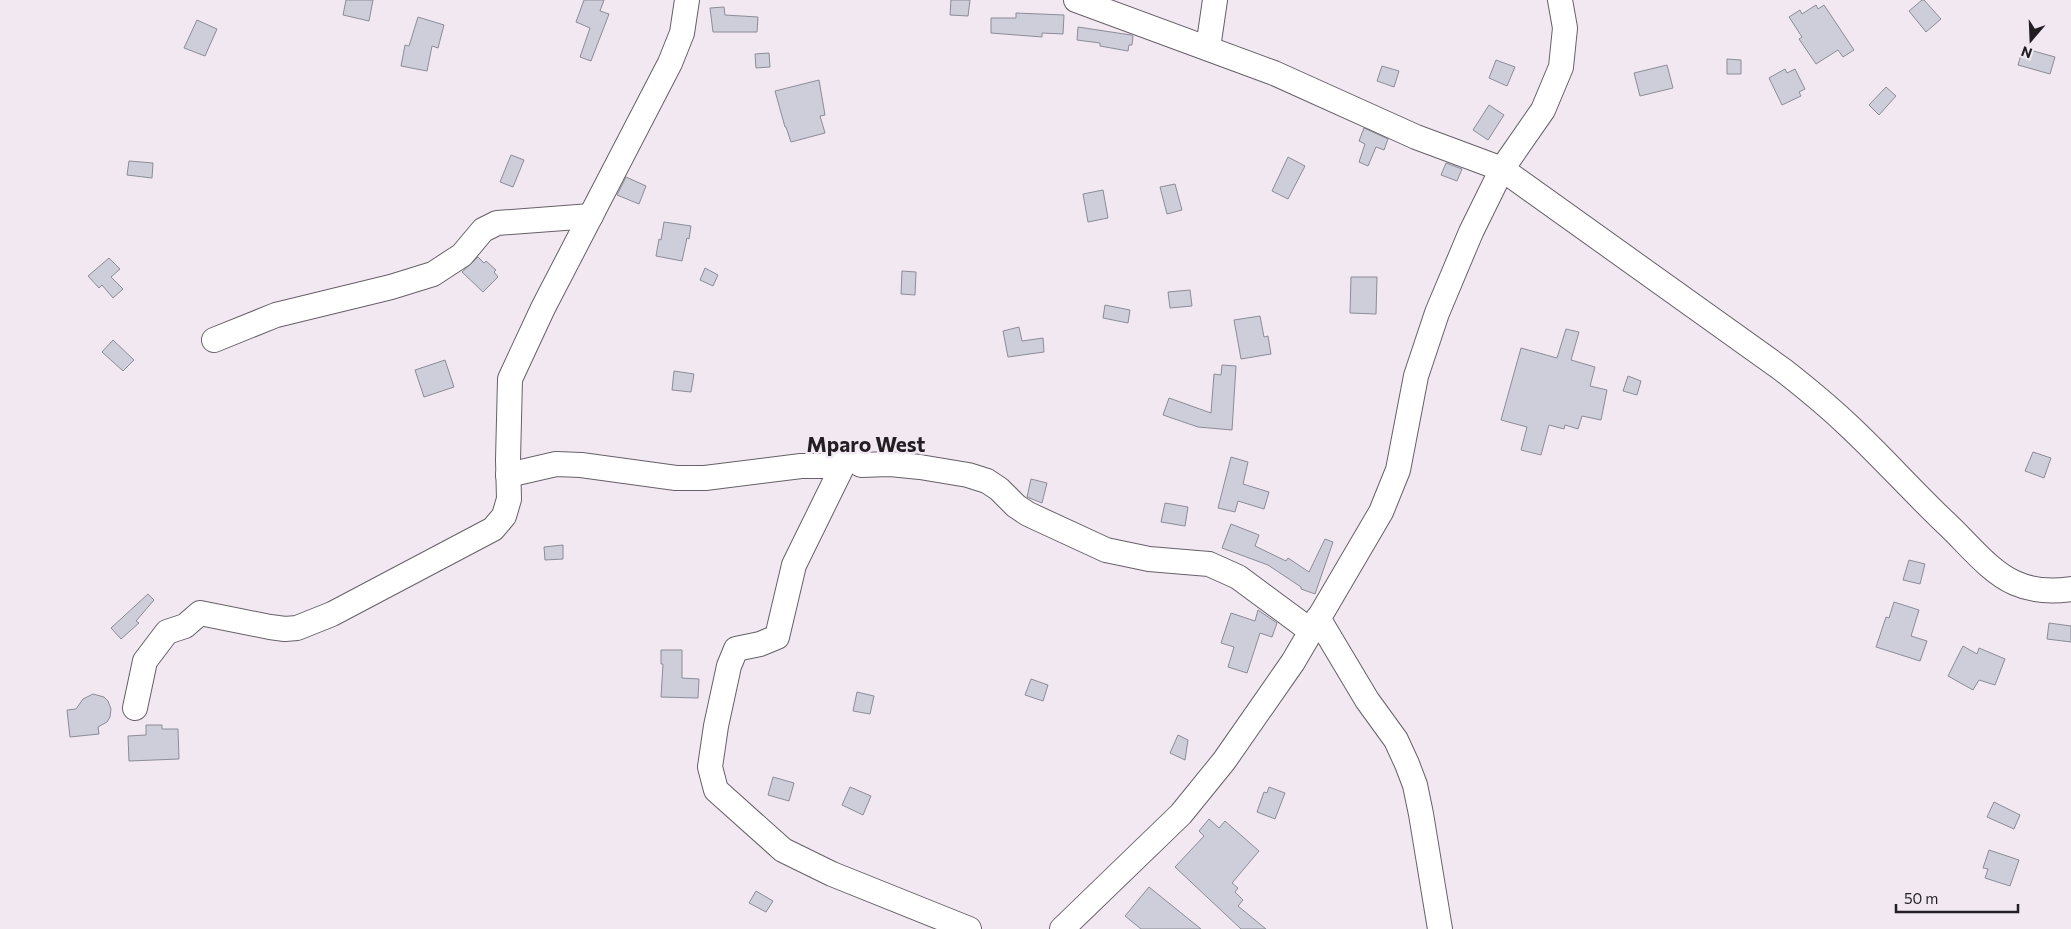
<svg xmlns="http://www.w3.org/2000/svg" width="2071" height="929" font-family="Commissioner,sans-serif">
	<rect width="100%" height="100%" fill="#f1e8f2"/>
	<g fill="#ceceda" stroke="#8c8c97">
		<path d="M 346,0 L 373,0 L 369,21 L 343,15 Z"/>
		<path d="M 584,0 L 604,0 L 600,11 L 609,14 L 591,61 L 580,57 L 590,28 L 576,22 Z"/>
		<path d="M 951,0 L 970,0 L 968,16 L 950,15 Z"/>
		<path d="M 1922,0 L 1924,0 L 1941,19 L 1926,32 L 1909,11 Z"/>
		<path d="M 1816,5 L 1818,9 L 1824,5 L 1854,50 L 1843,57 L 1838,50 L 1816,64 L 1799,39 L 1802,37 L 1789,17 L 1800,10 L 1802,14 Z"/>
		<path d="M 724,7 L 725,15 L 758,17 L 757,32 L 713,32 L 710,8 Z"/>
		<path d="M 1016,13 L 1064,15 L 1063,34 L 1042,33 L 1042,37 L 991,33 L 991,18 L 1016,18 Z"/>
		<path d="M 418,17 L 444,25 L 438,48 L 432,46 L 427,71 L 401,66 L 405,45 L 409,46 Z"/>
		<path d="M 197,20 L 217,29 L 205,56 L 184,48 Z"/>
		<path d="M 1078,27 L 1131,35 L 1133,36 L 1132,45 L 1129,45 L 1128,51 L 1100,46 L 1100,43 L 1077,40 Z"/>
		<path d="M 2023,48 L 2055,57 L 2050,74 L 2018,65 Z"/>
		<path d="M 769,53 L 770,67 L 756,68 L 755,54 Z"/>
		<path d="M 1727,59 L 1741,60 L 1741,74 L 1727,74 Z"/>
		<path d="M 1496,60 L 1515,67 L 1507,86 L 1489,78 Z"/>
		<path d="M 1667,65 L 1673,88 L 1640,96 L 1634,73 Z"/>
		<path d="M 1382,66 L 1399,71 L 1394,87 L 1377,81 Z"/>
		<path d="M 1785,69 L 1787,73 L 1795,69 L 1805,89 L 1799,92 L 1801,96 L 1782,105 L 1769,78 Z"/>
		<path d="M 819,80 L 825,115 L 820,116 L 825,133 L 791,142 L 786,127 L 785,127 L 775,91 Z"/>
		<path d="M 1886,87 L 1896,96 L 1879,115 L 1869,105 Z"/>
		<path d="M 1489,105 L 1504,115 L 1488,140 L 1473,130 Z"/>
		<path d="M 1364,128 L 1388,139 L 1384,150 L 1376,147 L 1368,166 L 1359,162 L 1365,144 L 1359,141 Z"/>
		<path d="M 511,155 L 524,160 L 513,187 L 500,182 Z"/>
		<path d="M 1288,157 L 1305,166 L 1288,199 L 1272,191 Z"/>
		<path d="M 129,161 L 153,163 L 152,178 L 127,175 Z"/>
		<path d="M 1446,163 L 1462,169 L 1457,181 L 1441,175 Z"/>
		<path d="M 626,177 L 646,186 L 639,204 L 617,195 Z"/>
		<path d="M 1175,184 L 1182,210 L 1167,214 L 1160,187 Z"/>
		<path d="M 1103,190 L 1108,218 L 1088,222 L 1083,194 Z"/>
		<path d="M 664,222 L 691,226 L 689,239 L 687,238 L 682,261 L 656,256 L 659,239 L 661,240 Z"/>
		<path d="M 478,257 L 484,263 L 486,261 L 496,270 L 494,272 L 498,277 L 483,292 L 462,272 Z"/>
		<path d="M 109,258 L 120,269 L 111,277 L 123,289 L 113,298 L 102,285 L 99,288 L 88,276 Z"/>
		<path d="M 705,268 L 718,275 L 713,286 L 700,280 Z"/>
		<path d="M 902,271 L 916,272 L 915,295 L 901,294 Z"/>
		<path d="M 1351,277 L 1377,277 L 1376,314 L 1350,313 Z"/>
		<path d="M 1190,290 L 1192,306 L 1170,308 L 1168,292 Z"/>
		<path d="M 1105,305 L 1130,310 L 1128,323 L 1103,318 Z"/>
		<path d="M 1260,316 L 1264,337 L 1268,336 L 1271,354 L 1241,359 L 1234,320 Z"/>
		<path d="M 1019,327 L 1022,341 L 1043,338 L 1044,352 L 1008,357 L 1003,331 Z"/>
		<path d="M 1566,329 L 1579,332 L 1571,360 L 1595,367 L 1590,386 L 1607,390 L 1601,420 L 1582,416 L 1578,429 L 1565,425 L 1564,429 L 1549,425 L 1541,455 L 1521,450 L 1527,427 L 1501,420 L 1521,348 L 1557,358 Z"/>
		<path d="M 113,340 L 134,360 L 123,371 L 102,352 Z"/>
		<path d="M 445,360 L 454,387 L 424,397 L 415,370 Z"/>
		<path d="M 1222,365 L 1236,366 L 1232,430 L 1198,427 L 1163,415 L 1169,398 L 1211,413 L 1214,374 L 1221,375 Z"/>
		<path d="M 674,371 L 694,374 L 691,392 L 672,390 Z"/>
		<path d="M 1628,376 L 1641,381 L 1637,395 L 1623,391 Z"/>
		<path d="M 2033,452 L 2051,458 L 2044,478 L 2025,471 Z"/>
		<path d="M 1231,457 L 1248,462 L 1243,484 L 1269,492 L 1264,509 L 1238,501 L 1235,512 L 1218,508 Z"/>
		<path d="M 1031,479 L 1047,483 L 1042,503 L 1027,497 Z"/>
		<path d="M 1165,503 L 1188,507 L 1185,526 L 1161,522 Z"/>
		<path d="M 1231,524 L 1259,535 L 1255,546 L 1286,561 L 1288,558 L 1309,572 L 1325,539 L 1333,542 L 1315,594 L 1301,589 L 1301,587 L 1268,565 L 1222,548 Z"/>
		<path d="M 563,545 L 563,559 L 545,560 L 544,547 Z"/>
		<path d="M 1909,560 L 1925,564 L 1920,584 L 1903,580 Z"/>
		<path d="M 148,594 L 154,600 L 136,621 L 139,623 L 121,639 L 111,628 Z"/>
		<path d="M 1894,602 L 1919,610 L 1911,636 L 1927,641 L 1920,661 L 1876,647 L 1886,617 L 1889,618 Z"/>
		<path d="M 1258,610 L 1277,623 L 1272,637 L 1260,633 L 1247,673 L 1228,667 L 1234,647 L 1221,643 L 1231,613 L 1255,621 Z"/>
		<path d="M 2049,623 L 2071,626 L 2071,642 L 2047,639 Z"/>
		<path d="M 1963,646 L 1977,654 L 1979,648 L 2005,659 L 1995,685 L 1979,680 L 1973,690 L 1948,676 Z"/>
		<path d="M 661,650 L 682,650 L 682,678 L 699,679 L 698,698 L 661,697 L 663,664 L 661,664 Z"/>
		<path d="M 1031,679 L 1048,685 L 1043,701 L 1025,695 Z"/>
		<path d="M 857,692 L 874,696 L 870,714 L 853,711 Z"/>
		<path d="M 93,694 L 104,697 L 108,701 L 111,709 L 110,717 L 107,722 L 98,727 L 99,734 L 70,737 L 67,710 L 76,709 L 83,699 Z"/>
		<path d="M 146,725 L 162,725 L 162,729 L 178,729 L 179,759 L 129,761 L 128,736 L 146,735 Z"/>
		<path d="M 1178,735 L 1188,740 L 1185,760 L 1170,753 Z"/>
		<path d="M 773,777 L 794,783 L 789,801 L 768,795 Z"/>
		<path d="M 850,787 L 871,796 L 863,815 L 842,805 Z"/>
		<path d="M 1269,787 L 1285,793 L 1275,819 L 1257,812 L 1264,792 L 1267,793 Z"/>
		<path d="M 1994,802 L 2020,815 L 2014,829 L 1987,817 Z"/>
		<path d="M 1209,819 L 1219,828 L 1225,821 L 1259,851 L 1232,883 L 1238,888 L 1235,892 L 1243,900 L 1238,906 L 1266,929 L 1241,929 L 1175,867 L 1204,836 L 1199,831 Z"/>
		<path d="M 1989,850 L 2019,860 L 2010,886 L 1985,878 L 1988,869 L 1983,868 Z"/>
		<path d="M 1149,887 L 1201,929 L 1141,929 L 1125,916 Z"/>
		<path d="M 756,891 L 773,901 L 766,912 L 749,903 Z"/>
	</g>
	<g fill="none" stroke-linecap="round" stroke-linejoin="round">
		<g stroke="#676068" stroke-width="26">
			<g id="minor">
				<path d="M 1076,0 L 1274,73 L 1416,137 L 1502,169 L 1783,370 C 1806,388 1829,407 1850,427 C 1884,459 1915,494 1949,526 C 1969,545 1990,572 2015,583 C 2033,591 2052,592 2071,589"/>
				<path d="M 1208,48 L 1215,0"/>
				<path d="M 214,340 L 276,315 L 391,287 L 433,274 L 462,255 L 483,230 L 497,223 L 591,216"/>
				<path d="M 848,455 L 794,565 L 777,637 L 760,644 L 736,649 L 729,666 L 716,726 L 710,767 L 716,790 L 783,850 L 832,874 L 969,929"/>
				<path d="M 508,475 L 556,464 L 581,465 L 676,478 L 705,478 L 801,466 L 828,466 L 848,455 L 861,465 L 890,464 L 920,467 L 968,475 L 987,481 L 999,489 L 1016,506 L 1028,514 L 1106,550 L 1149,559 L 1209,564 L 1238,577 L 1311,631"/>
				<path d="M 1318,618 L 1367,700 L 1396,740 L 1407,764 L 1415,785 L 1421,814 L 1440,929"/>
				<path d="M 135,708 L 145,661 L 167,632 L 185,626 L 200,613 L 270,627 L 285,629 L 297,628 L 332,614 L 493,529 L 504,516 L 509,499 L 508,460 L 510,379 L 543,308 L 670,63 L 682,33 L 687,0"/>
				<path d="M 1062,929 L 1181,814 L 1224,761 L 1293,662 L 1381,512 L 1398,470 L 1416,376 L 1437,313 L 1471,232 L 1502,169 L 1543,110 L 1561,67 L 1565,28 L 1560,0"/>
			</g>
		</g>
		<use href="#minor" stroke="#fff" stroke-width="24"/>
	</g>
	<g text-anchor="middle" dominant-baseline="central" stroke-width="5" stroke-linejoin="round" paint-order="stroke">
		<g font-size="21" font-weight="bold" fill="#221e22" stroke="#f1e8f2">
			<text x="866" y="443">Mparo West</text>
		</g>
	</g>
	<g transform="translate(2031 40) rotate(199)" stroke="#f1e8f2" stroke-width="4" paint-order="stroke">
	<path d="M0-4L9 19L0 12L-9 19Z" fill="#221e22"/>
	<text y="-8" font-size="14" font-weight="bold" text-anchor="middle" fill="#221e22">N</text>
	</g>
	<path d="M1896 904v8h122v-8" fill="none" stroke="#221e22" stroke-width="2.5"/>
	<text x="1904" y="904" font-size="15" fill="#221e22" stroke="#f1e8f2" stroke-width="4" paint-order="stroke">50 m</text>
</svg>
